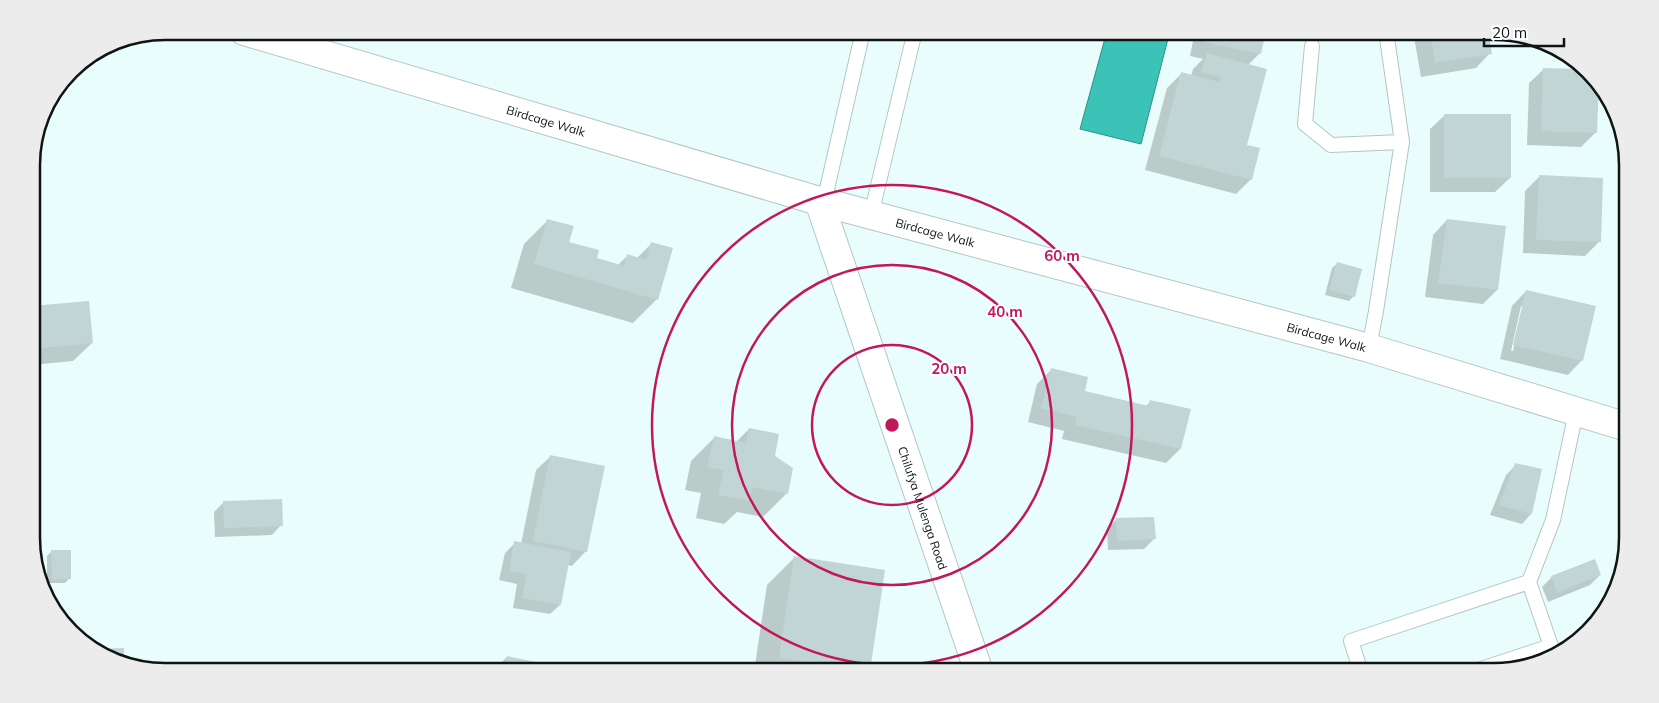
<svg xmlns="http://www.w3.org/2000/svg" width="1659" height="703" font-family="Mulish,sans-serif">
	<rect width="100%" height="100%" fill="#e9fefc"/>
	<path fill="#3bc3b8" stroke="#2e8f87" d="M 1107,31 L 1170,31 L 1141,144 L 1080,129 Z"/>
	<g fill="#0003" fill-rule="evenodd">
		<path d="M 1195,31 L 1265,31 L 1260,53 L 1248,65 L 1245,146 L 1251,179 L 1236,194 L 1145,170 L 1167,88 L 1182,73 L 1191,76 L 1193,69 L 1203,59 L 1190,56 Z"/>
		<path d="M 1413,31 L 1486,31 L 1490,53 L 1476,68 L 1421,77 Z"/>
		<path d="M 1544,69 L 1596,132 L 1581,147 L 1527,145 L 1529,83 Z"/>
		<path d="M 1445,115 L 1510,178 L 1495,192 L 1430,192 L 1430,129 Z"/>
		<path d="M 1539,177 L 1600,241 L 1585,256 L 1523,253 L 1525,191 Z"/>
		<path d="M 548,220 L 568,243 L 595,259 L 618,265 L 627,256 L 637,258 L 651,244 L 657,299 L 633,323 L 511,288 L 524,244 Z"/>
		<path d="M 1447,220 L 1497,290 L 1483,304 L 1425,297 L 1433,235 Z"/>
		<path d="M 1337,264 L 1354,296 L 1349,301 L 1325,295 L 1332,268 Z"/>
		<path d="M 1526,291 L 1582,360 L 1568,375 L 1500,359 L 1512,306 ZM 1521,306 L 1524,306 L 1513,351 L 1511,351 Z"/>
		<path d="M 88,302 L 92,343 L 73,361 L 32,365 L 32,308 Z"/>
		<path d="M 1051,370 L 1084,392 L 1146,406 L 1151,401 L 1180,449 L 1166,463 L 1062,439 L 1064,431 L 1028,422 L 1037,384 Z"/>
		<path d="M 749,429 L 773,457 L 792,469 L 786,494 L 763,517 L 737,512 L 724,524 L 696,518 L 701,493 L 685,490 L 691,461 L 714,438 L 736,442 Z"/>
		<path d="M 551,456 L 586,551 L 572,566 L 567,565 L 560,605 L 550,614 L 513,608 L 517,584 L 499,580 L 505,553 L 515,543 L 521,544 L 536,470 Z"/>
		<path d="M 1516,465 L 1531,514 L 1522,524 L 1490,515 L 1506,475 Z"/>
		<path d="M 224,502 L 281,525 L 272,535 L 215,537 L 214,512 Z"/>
		<path d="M 1117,519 L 1154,539 L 1144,549 L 1108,550 L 1107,529 Z"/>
		<path d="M 52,551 L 70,578 L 65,583 L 47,583 L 47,556 Z"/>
		<path d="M 794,558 L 869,670 L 868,672 L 754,672 L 767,585 Z"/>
		<path d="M 1600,575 L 1590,585 L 1548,602 L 1542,587 L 1552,577 Z"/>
		<path d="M 507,657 L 576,672 L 496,672 L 497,667 Z"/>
	</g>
	<g fill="#c1d6d4">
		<path d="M 1206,31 L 1266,31 L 1261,54 L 1204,42 Z"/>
		<path d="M 1430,31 L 1488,31 L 1492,54 L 1435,63 Z"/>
		<path d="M 1207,53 L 1267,69 L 1247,145 L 1260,148 L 1252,180 L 1159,156 L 1181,72 L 1219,82 L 1220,77 L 1201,72 Z"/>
		<path d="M 1543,68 L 1582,69 L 1599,82 L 1597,133 L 1541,131 Z"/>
		<rect x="1444" y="114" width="67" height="64"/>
		<path d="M 1539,175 L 1603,178 L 1601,242 L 1536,240 Z"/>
		<path d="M 547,219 L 574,226 L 569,242 L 599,250 L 597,258 L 624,266 L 627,254 L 646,260 L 651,242 L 673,248 L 658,300 L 534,264 Z"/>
		<path d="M 1447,219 L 1506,226 L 1498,290 L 1438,283 Z"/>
		<path d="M 1337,262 L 1362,269 L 1355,297 L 1329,290 Z"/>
		<path d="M 1526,290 L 1596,306 L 1583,361 L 1513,345 Z"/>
		<path d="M 89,301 L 93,343 L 32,349 L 32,306 Z"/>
		<path d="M 1051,368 L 1088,377 L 1085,391 L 1149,406 L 1150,400 L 1191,409 L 1181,449 L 1075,425 L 1077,417 L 1041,408 Z"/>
		<path d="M 749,428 L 779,434 L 775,456 L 793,468 L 788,494 L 752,487 L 749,501 L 718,495 L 724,470 L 707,467 L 714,436 L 746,443 Z"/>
		<path d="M 550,455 L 605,466 L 587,552 L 533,541 Z"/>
		<path d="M 1515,463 L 1542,469 L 1532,514 L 1499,505 Z"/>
		<path d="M 282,499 L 283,526 L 224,528 L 223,501 Z"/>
		<path d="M 1154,517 L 1156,539 L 1117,541 L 1116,518 Z"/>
		<path d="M 514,541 L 571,552 L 561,605 L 522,598 L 527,574 L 509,571 Z"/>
		<path d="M 51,550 L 71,550 L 71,579 L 52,579 Z"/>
		<path d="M 794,556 L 885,570 L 870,671 L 779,658 Z"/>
		<path d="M 1595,559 L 1601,575 L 1557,593 L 1551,576 Z"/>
		<path d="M 124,648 L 124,664 L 114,662 L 98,649 Z"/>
		<path d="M 507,656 L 578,671 L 578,672 L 503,672 Z"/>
	</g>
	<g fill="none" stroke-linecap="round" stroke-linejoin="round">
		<g stroke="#b2c7c5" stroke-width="16">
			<g id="lane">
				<path d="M 1312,46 L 1305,124 L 1331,145 L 1402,142"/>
				<path d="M 824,202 L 863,31"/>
				<path d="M 871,215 L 915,31"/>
				<path d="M 1369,348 L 1376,311 L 1402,142 L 1386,31"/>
				<path d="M 1475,671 L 1551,646 L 1529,582 L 1553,520 L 1576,412"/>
				<path d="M 1361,672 L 1351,641 L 1529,582"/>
			</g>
		</g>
		<g stroke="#b2c7c5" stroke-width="30">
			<g id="street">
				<path id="s1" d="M 244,31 L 819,201 L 1369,348 L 1627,427"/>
				<path id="s2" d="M 819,201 L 979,672"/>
			</g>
		</g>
		<use href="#lane" stroke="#fff" stroke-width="14"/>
		<use href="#street" stroke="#fff" stroke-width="28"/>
	</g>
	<g fill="none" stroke="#c2185b" stroke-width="2.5">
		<circle cx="892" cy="425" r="80"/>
		<circle cx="892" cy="425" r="160"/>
		<circle cx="892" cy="425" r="240"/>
	</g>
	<g text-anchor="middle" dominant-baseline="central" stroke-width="4" stroke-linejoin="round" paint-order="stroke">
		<g font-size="12" fill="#0e1514" stroke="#fff">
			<text stroke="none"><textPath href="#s1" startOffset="315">Birdcage Walk</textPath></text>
			<text stroke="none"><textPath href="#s1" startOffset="720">Birdcage Walk</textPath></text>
			<text stroke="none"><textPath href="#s1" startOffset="1125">Birdcage Walk</textPath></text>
			<text stroke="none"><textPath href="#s2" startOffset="324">Chilufya Mulenga Road</textPath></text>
		</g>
	</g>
	<path d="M0 0H1659V703H0ZM165 40H1494A125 125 0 0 1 1619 165V538A125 125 0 0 1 1494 663H165A125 125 0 0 1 40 538V165A125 125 0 0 1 165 40Z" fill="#ececec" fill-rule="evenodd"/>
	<path fill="none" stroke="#0e1514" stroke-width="2.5" d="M165 40H1494A125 125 0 0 1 1619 165V538A125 125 0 0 1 1494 663H165A125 125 0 0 1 40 538V165A125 125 0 0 1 165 40Z"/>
	<circle cx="892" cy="425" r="8" fill="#c2185b" stroke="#fff" stroke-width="2.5"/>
	<g font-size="15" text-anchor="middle" font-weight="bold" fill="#c2185b" stroke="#fff" stroke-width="4" stroke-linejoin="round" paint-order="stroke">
		<text x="1062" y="261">60 m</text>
		<text x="1005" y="317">40 m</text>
		<text x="949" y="374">20 m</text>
	</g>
	<path d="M1484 38v8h80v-8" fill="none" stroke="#0e1514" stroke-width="2.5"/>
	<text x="1492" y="38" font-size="15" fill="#0e1514" stroke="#ffffff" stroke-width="4" paint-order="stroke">20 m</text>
</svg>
